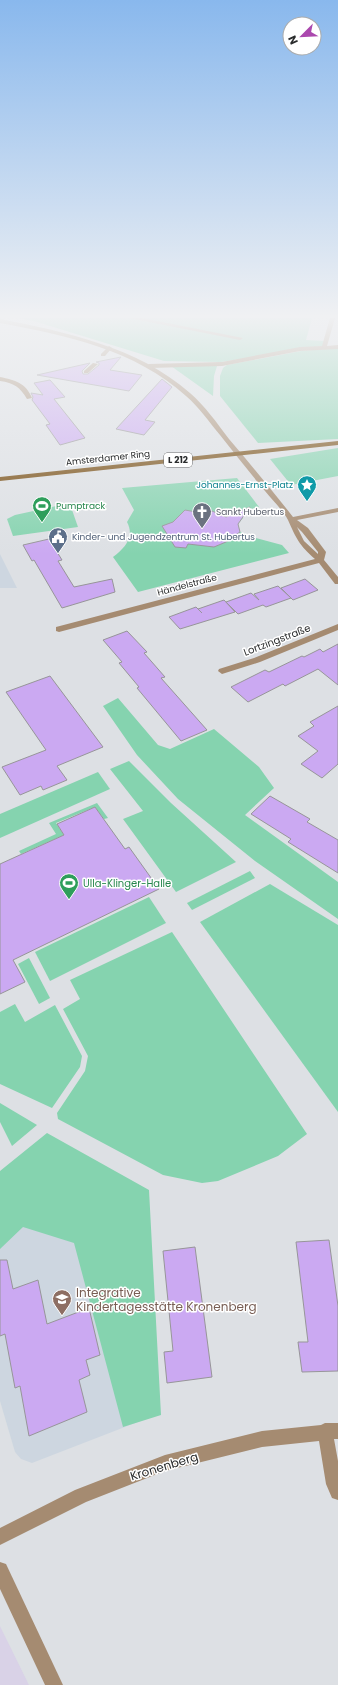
<svg xmlns="http://www.w3.org/2000/svg" width="338" height="1685" font-family="Poppins,sans-serif">
	<rect width="100%" height="100%" fill="#dde0e4"/>
	<path fill="#d9d2e7" d="M 0,1626 L 29,1685 L 0,1685 Z"/>
	<g fill="#cdd6e0">
		<path d="M 0,554 L 17,588 L 0,588 Z"/>
		<path d="M 38,1142 L 143,1420 L 32,1463 L 21,1459 L 15,1452 L 0,1401 L 0,1173 Z"/>
	</g>
	<g fill="#85d3af">
		<path d="M 19,318 L 312,318 L 306,340 L 325,341 L 323,346 L 221,362 L 164,361 L 37,322 Z"/>
		<path d="M 338,348 L 338,439 L 258,443 L 220,396 L 220,376 L 223,368 L 227,365 L 301,351 Z"/>
		<path d="M 171,366 L 217,366 L 214,376 L 213,396 Z"/>
		<path d="M 338,448 L 338,476 L 291,485 L 270,459 Z"/>
		<path d="M 237,478 L 259,507 L 243,511 L 243,518 L 238,524 L 240,532 L 252,537 L 282,545 L 289,553 L 138,592 L 113,557 C 125,548 135,537 127,522 L 134,510 L 122,488 Z"/>
		<path d="M 61,505 L 71,507 L 78,527 L 13,536 L 7,519 L 15,515 Z"/>
		<path d="M 118,698 L 158,745 L 170,749 L 214,729 L 259,767 L 274,788 L 245,815 L 338,882 L 338,919 L 255,861 L 178,799 L 137,755 L 103,706 Z"/>
		<path d="M 129,761 L 171,803 L 236,862 L 176,892 L 123,819 L 143,811 L 110,769 Z"/>
		<path d="M 98,772 L 110,789 L 0,838 L 0,814 Z"/>
		<path d="M 97,803 L 108,818 L 104,819 L 95,807 L 56,823 L 64,835 L 21,854 L 19,851 L 56,834 L 49,823 Z"/>
		<path d="M 250,871 L 255,878 L 192,910 L 187,903 Z"/>
		<path d="M 270,884 L 338,925 L 338,1112 L 200,922 Z"/>
		<path d="M 149,897 L 166,923 L 50,981 L 35,952 Z"/>
		<path d="M 172,932 L 307,1134 L 278,1156 L 218,1181 L 202,1183 L 163,1175 L 58,1119 L 57,1113 L 85,1071 L 88,1056 L 63,1009 L 80,999 L 70,980 Z"/>
		<path d="M 29,958 L 50,998 L 39,1004 L 18,964 Z"/>
		<path d="M 15,1004 L 25,1022 L 55,1005 L 82,1056 L 80,1067 L 52,1108 L 0,1084 L 0,1012 Z"/>
		<path d="M 0,1103 L 37,1125 L 12,1146 L 0,1122 Z"/>
		<path d="M 47,1133 L 149,1190 L 161,1415 L 123,1427 L 74,1243 L 23,1227 L 0,1249 L 0,1171 Z"/>
	</g>
	<g fill="#cba9f2" stroke="#979599">
		<path d="M 121,357 L 110,370 L 142,375 L 129,391 L 37,375 L 90,363 L 82,371 L 83,374 L 88,374 L 99,365 L 99,363 L 96,362 Z"/>
		<path d="M 162,379 L 172,387 L 145,420 L 155,422 L 144,435 L 116,429 Z"/>
		<path d="M 50,380 L 65,397 L 54,399 L 85,438 L 60,445 L 46,425 L 50,424 L 32,400 L 33,397 L 31,393 L 43,395 L 34,383 Z"/>
		<path d="M 250,507 L 238,524 L 240,532 L 226,542 L 214,547 L 188,544 L 186,548 L 175,547 L 162,526 L 173,522 L 185,510 L 207,514 L 212,511 L 226,517 Z"/>
		<path d="M 49,539 L 62,560 L 58,561 L 74,587 L 112,579 L 115,592 L 62,608 L 34,560 L 32,561 L 23,545 Z"/>
		<path d="M 305,579 L 318,590 L 293,600 L 281,588 Z"/>
		<path d="M 278,586 L 291,598 L 266,607 L 263,605 L 238,614 L 226,602 L 251,593 L 259,600 L 254,594 Z"/>
		<path d="M 224,600 L 235,612 L 180,629 L 169,617 L 196,607 L 202,613 L 198,609 Z"/>
		<path d="M 127,631 L 147,652 L 144,653 L 165,677 L 161,678 L 207,730 L 181,741 L 137,688 L 139,687 L 119,663 L 122,662 L 103,640 Z"/>
		<path d="M 338,644 L 338,685 L 318,669 L 285,686 L 283,684 L 248,702 L 231,687 L 265,670 L 269,672 L 302,656 L 304,657 L 320,649 L 323,652 Z"/>
		<path d="M 50,676 L 103,747 L 57,766 L 67,780 L 43,790 L 41,786 L 20,795 L 2,767 L 46,750 L 6,692 Z"/>
		<path d="M 338,706 L 338,764 L 322,778 L 301,764 L 318,751 L 298,736 L 314,726 L 310,722 Z"/>
		<path d="M 270,796 L 310,819 L 307,822 L 338,840 L 338,873 L 288,842 L 291,839 L 251,814 Z"/>
		<path d="M 95,807 L 125,849 L 129,847 L 159,889 L 13,960 L 25,982 L 0,994 L 0,864 L 64,835 L 57,824 Z"/>
		<path d="M 329,1240 L 338,1306 L 338,1371 L 302,1372 L 298,1342 L 308,1342 L 296,1242 Z"/>
		<path d="M 195,1247 L 212,1377 L 167,1383 L 164,1352 L 173,1351 L 163,1251 Z"/>
		<path d="M 0,1260 L 7,1260 L 13,1289 L 38,1280 L 47,1324 L 89,1308 L 100,1355 L 86,1360 L 90,1375 L 79,1380 L 87,1412 L 29,1436 L 20,1386 L 15,1388 L 5,1334 L 0,1336 Z"/>
	</g>
	<g fill="none" stroke-linecap="round" stroke-linejoin="round">
		<g fill="#a58b71" fill-rule="evenodd">
			<path d="M 129,318 L 142,318 L 243,338 L 240,340 Z"/>
			<path d="M 330,318 L 335,318 L 327,346 L 338,345 L 338,349 L 300,351 L 222,366 L 149,368 L 146,366 L 149,364 L 222,362 L 300,347 L 322,346 Z"/>
			<path d="M 109,346 L 112,348 L 111,349 L 105,356 L 101,356 L 101,354 Z"/>
			<path d="M 93,363 L 98,364 L 88,373 L 84,373 L 84,371 Z"/>
		</g>
		<g fill="#a58b71" fill-rule="evenodd">
			<path d="M 0,319 C 66,332 138,347 190,393 C 205,406 217,423 229,439 C 251,465 272,490 293,517 L 338,508 L 338,512 L 297,520 L 308,528 L 326,552 L 324,560 L 338,577 L 338,584 L 335,584 L 319,563 L 59,632 L 56,631 L 56,627 L 315,559 C 299,545 296,538 288,520 C 283,510 272,500 265,491 C 250,473 235,454 220,435 C 209,422 199,407 186,396 C 136,350 65,335 0,323 ZM 297,527 L 302,532 L 318,552 L 318,554 L 304,541 Z"/>
			<path d="M 0,377 C 15,380 26,383 32,398 L 27,399 C 20,387 14,383 0,381 Z"/>
			<path d="M 338,624 L 338,630 L 260,662 L 222,674 L 218,671 L 219,669 L 254,658 Z"/>
			<path d="M 325,1423 L 338,1423 L 338,1439 L 334,1439 L 338,1461 L 338,1500 L 332,1498 L 326,1484 L 319,1441 L 262,1447 L 165,1471 L 86,1502 L 0,1545 L 0,1528 L 75,1490 L 165,1455 L 262,1431 L 321,1425 Z"/>
			<path d="M 0,1562 L 6,1564 L 63,1685 L 45,1685 L 0,1589 Z"/>
		</g>
		<path fill="#714507" fill-rule="evenodd" d="M 338,441 L 338,445 L 0,481 L 0,477 Z"/>
	</g>
	<linearGradient id="sky" x2="0" y2="1"><stop stop-color="#89b8ed"/><stop offset="0.57" stop-color="#f0f1f3"/><stop offset="1" stop-color="#f0f1f3" stop-opacity="0"/></linearGradient>
	<rect width="338" height="554" fill="url(#sky)"/>
	<defs>
		<g id="sight-pin" transform="scale(1)"><path d="M0 17L-7.5 6A9.5 9.5 0 1 1 7.5 6Z" fill="#0f9aa8" stroke="#fff"/><path d="M0-6L1.8-2.2L6-1.7L2.9 1.2L3.7 5.4L0 3.3L-3.7 5.4L-2.9 1.2L-6-1.7L-1.8-2.2Z" fill="#fff"/></g>
		<g id="stadium-pin" transform="scale(1)"><path d="M0 17L-7.5 6A9.5 9.5 0 1 1 7.5 6Z" fill="#2e9e5b" stroke="#fff"/><path d="M0-5a6.5 5 0 1 0 0 10a6.5 5 0 1 0 0-10ZM-3.5-1.8h7v3.6h-7Z" fill="#fff"/></g>
		<g id="church-pin" transform="scale(1)"><path d="M0 17L-7.5 6A9.5 9.5 0 1 1 7.5 6Z" fill="#6b7280" stroke="#fff"/><path d="M-1.2-6h2.4v3.5h3.3v2.4h-3.3V6h-2.4V-.1h-3.3v-2.4h3.3Z" fill="#fff"/></g>
		<g id="civic-pin" transform="scale(1)"><path d="M0 17L-7.5 6A9.5 9.5 0 1 1 7.5 6Z" fill="#5c6f8a" stroke="#fff"/><path d="M-.6-6.5H3V-4.5H.6V-3L4-1V1h2V6H-6V1h2V-1L-.6-3ZM-1.2 2.5V6h2.4V2.5Z" fill="#fff"/></g>
		<g id="school-pin" transform="scale(1)"><path d="M0 17L-7.5 6A9.5 9.5 0 1 1 7.5 6Z" fill="#8d6e63" stroke="#fff"/><path d="M0-5L7-2L0 1L-7-2ZM-4 1L0 2.5L4 1V4Q0 6-4 4Z" fill="#fff"/></g>
	</defs>
	<g fill-rule="evenodd">
		<use href="#sight-pin" x="307" y="485"/>
		<use href="#stadium-pin" x="42" y="506"/>
		<use href="#church-pin" x="202" y="512"/>
		<use href="#civic-pin" x="58" y="537"/>
		<use href="#stadium-pin" x="69" y="883"/>
		<use href="#school-pin" x="62" y="1299"/>
	</g>
	<g text-anchor="middle" dominant-baseline="central" stroke-width="3" stroke-linejoin="round" paint-order="stroke">
		<g font-size="9" fill="#2a2c2d" stroke="#fff">
			<text transform="translate(108 458) rotate(-6)">Amsterdamer Ring</text>
			<text transform="translate(187 585) rotate(-15)">Händelstraße</text>
		</g>
		<rect fill="#fff" stroke="#6a6b6c" stroke-width="1" x="164" y="453" width="28" height="14" rx="3"/>
		<g font-size="9" font-weight="bold" fill="#2a2c2d">
			<text x="178" y="460">L 212</text>
		</g>
		<g font-size="9" fill="#0d838f" stroke="#fff" text-anchor="end">
			<text x="293" y="485">Johannes-Ernst-Platz</text>
		</g>
		<g font-size="9" fill="#27864d" stroke="#fff" text-anchor="start">
			<text x="56" y="506">Pumptrack</text>
		</g>
		<g font-size="9" fill="#5b616d" stroke="#fff" text-anchor="start">
			<text x="216" y="512">Sankt Hubertus</text>
		</g>
		<g font-size="9" fill="#4e5e75" stroke="#fff" text-anchor="start">
			<text x="72" y="537">Kinder- und Jugendzentrum St. Hubertus</text>
		</g>
		<g font-size="10" fill="#2a2c2d" stroke="#fff">
			<text transform="translate(277 640) rotate(-21)">Lortzingstraße</text>
		</g>
		<g font-size="10" fill="#27864d" stroke="#fff" text-anchor="start">
			<text x="83" y="883">Ulla-Klinger-Halle</text>
		</g>
		<g font-size="12" fill="#785e54" stroke="#fff" text-anchor="start">
			<text x="76" y="1292">Integrative<tspan x="76" dy="14">Kindertagesstätte Kronenberg</tspan></text>
		</g>
		<g font-size="12" fill="#2a2c2d" stroke="#fff">
			<text transform="translate(164 1466) rotate(-17)">Kronenberg</text>
		</g>
	</g>
	<g transform="translate(302 36) rotate(246)"><circle r="19" fill="#ffffff" stroke="#aaabab"/>
	<path d="M0-3L7 15L0 10L-7 15Z" fill="#ab48ae"/>
	<text y="-6" font-size="11" font-weight="bold" text-anchor="middle" fill="#2a2c2d">N</text>
	</g>
</svg>
